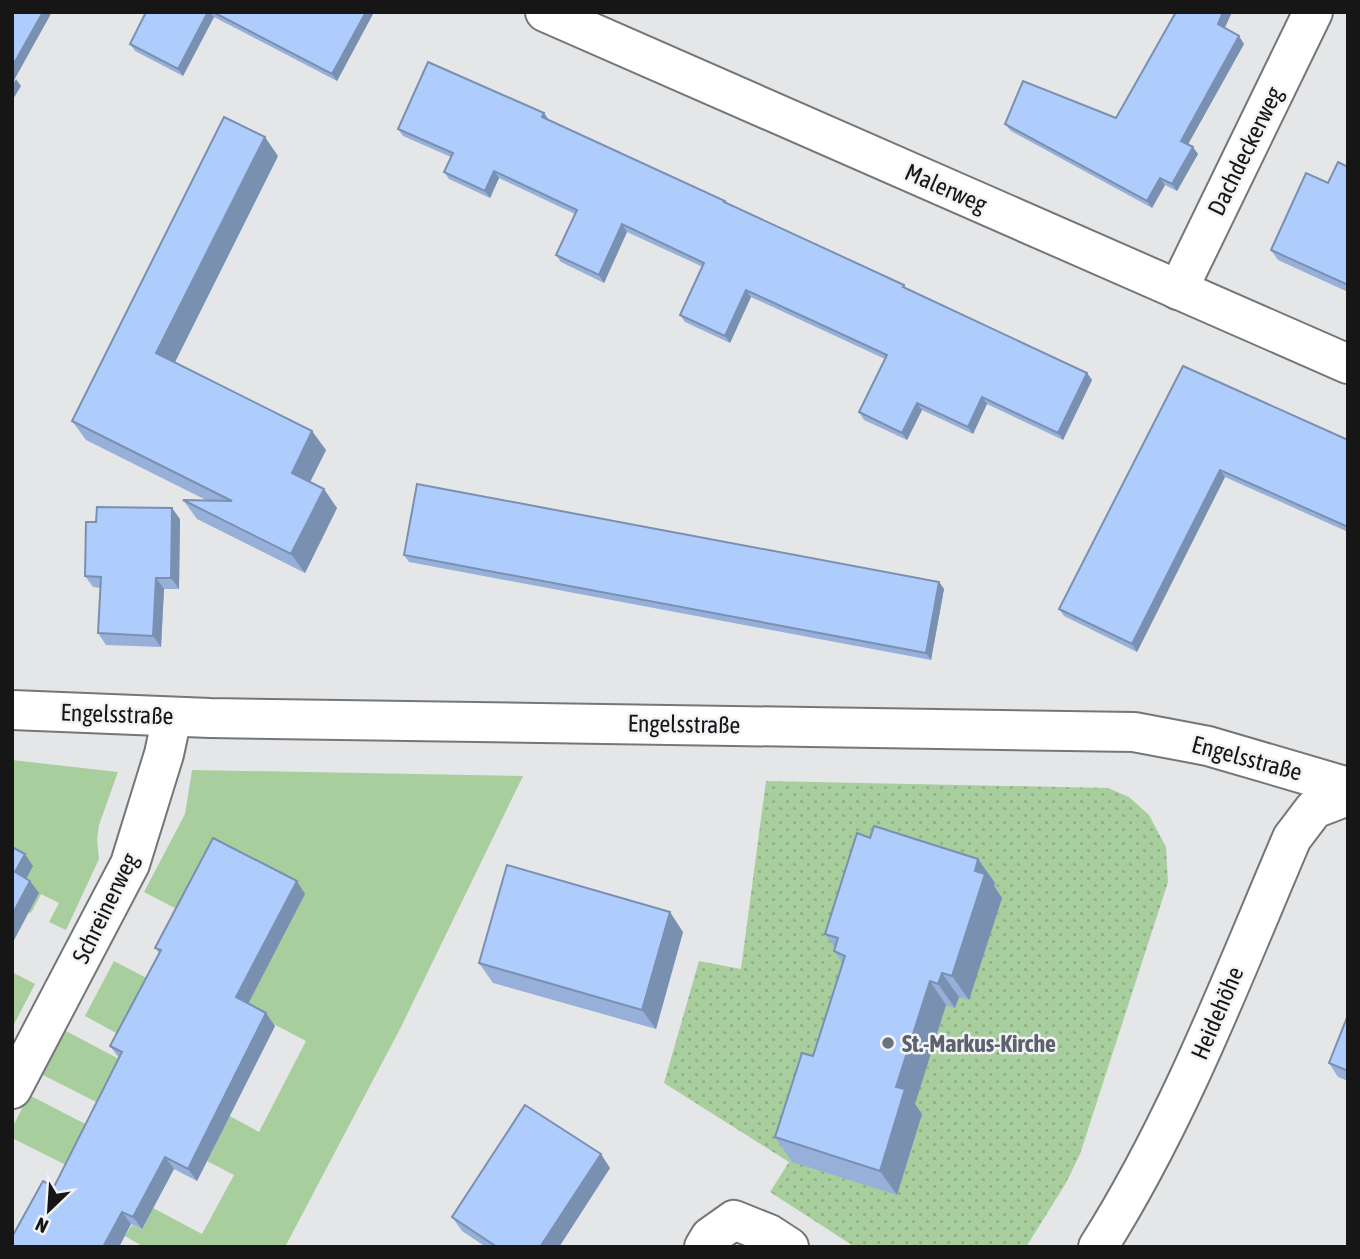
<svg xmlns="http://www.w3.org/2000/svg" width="1360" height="1259" font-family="'Asap Condensed',sans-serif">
	<defs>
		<pattern id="grass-dots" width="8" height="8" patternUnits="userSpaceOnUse" patternTransform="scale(1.75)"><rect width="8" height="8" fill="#a8ce9d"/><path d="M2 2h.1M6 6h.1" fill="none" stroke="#90b086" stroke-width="1.8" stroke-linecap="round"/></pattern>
	</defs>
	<rect width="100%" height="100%" fill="#e5e6e8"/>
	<path fill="url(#grass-dots)" d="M 766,781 L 1108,788 L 1129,797 L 1149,815 L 1166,847 L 1168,882 L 1080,1154 L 1066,1183 L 1026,1247 L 855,1247 L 770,1192 L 789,1162 L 664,1083 L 699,961 L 741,969 Z"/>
	<g fill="#a8ce9d">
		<path d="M 12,760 L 118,772 L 99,825 L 97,839 L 99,859 L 66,930 L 49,922 L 59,903 L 41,894 L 31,913 L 17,906 L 12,855 Z"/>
		<path d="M 192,770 L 523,776 L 401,1027 L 285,1247 L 144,1247 L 125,1236 L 132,1225 L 142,1229 L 153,1208 L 202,1234 L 234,1175 L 207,1161 L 217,1141 L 191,1095 L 259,1132 L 306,1041 L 245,1009 L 188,915 L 144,892 L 185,814 Z"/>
		<path d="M 114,961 L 158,984 L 129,1040 L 85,1016 Z"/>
		<path d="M 12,972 L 35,984 L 12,1028 Z"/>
		<path d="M 64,1030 L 119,1059 L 108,1108 L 41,1074 Z"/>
		<path d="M 29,1095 L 97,1130 L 76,1170 L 12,1138 L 12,1128 Z"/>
	</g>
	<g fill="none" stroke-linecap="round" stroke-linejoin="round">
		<g stroke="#757677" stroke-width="42">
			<g id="street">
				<path d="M 545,12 L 1348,364"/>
				<path d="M 1178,290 L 1313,12"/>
				<path d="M 12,1089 L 130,864 L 164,754 L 172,717"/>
				<path d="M 704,1247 L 710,1237 L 734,1220 L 769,1234 L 789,1247"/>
				<path d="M 1098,1247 C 1179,1119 1233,976 1292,838 L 1314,809 L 1348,796"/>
			</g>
		</g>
		<g stroke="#757677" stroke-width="42">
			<path id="secondary" d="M 12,710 L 210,718 L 1134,732 L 1208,746 L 1348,787"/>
		</g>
		<use href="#street" stroke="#fff" stroke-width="38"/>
		<use href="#secondary" stroke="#fff" stroke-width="38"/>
	</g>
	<g fill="#96b0da">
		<path d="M 146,12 L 374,12 L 337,81 L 214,17 L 183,76 L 135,51 L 130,44 Z"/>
		<path d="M 1176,12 L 1232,12 L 1225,28 L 1244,44 L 1188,144 L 1198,154 L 1177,191 L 1165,185 L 1152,208 L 1011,131 L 1005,124 L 1116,118 Z"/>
		<path d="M 549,121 L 725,201 L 727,204 L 904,285 L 906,288 L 1087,373 L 1092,380 L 1063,440 L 987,404 L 973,434 L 922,410 L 907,440 L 864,420 L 859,412 L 885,359 L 751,297 L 730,343 L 685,322 L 680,315 L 703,267 L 627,232 L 604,283 L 561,262 L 556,255 L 575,214 L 499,178 L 490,198 L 449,179 L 444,172 L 451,157 L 403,136 L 398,129 L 549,120 Z"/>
		<path d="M 278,156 L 175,362 L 326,450 L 310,482 L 337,508 L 305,573 L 197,519 L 183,500 L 206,500 L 86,440 L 72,421 Z"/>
		<path d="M 1348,167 L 1348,292 L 1278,260 L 1271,250 Z"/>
		<path d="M 1183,366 L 1348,440 L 1348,532 L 1225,477 L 1137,652 L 1064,616 L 1059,609 Z"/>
		<path d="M 180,519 L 179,589 L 164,589 L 161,647 L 106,645 L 98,633 L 100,588 L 93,587 L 85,576 Z"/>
		<path d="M 404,555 L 939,582 L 944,589 L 931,660 L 409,562 Z"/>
		<path d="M 870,838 L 978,859 L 995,883 L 994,886 L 1002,898 L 969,1000 L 959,997 L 955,1008 L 946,1005 L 915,1104 L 922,1114 L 897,1195 L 792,1162 L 775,1137 L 813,1056 L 843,964 L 834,951 L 835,948 L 825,934 Z"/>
		<path d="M 305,894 L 248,1003 L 275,1026 L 197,1181 L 174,1169 L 142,1229 L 131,1224 L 119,1247 L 12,1247 L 54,1187 L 119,1058 L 110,1046 L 160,954 L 155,948 Z"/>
		<path d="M 683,932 L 656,1029 L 493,983 L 479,963 Z"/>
		<path d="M 1348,1015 L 1348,1081 L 1338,1077 L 1329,1063 Z"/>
		<path d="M 610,1168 L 559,1247 L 486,1247 L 462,1231 L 452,1217 Z"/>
	</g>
	<g fill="#7a90b1">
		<path d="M 43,12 L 52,12 L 13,82 L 12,67 Z"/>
		<path d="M 208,12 L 210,12 L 214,17 L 183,76 L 178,69 Z"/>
		<path d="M 366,12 L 374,12 L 337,81 L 332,74 Z"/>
		<path d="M 1223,12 L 1232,12 L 1223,31 L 1218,24 Z"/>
		<path d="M 1239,36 L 1244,44 L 1186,148 L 1181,141 Z"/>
		<path d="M 16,79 L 21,86 L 12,101 L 12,85 Z"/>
		<path d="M 544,113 L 549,120 L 547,125 L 542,117 Z"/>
		<path d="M 265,137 L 278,156 L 170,372 L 156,353 Z"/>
		<path d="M 1193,147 L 1198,154 L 1177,191 L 1172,184 Z"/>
		<path d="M 494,171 L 499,178 L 490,198 L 485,191 Z"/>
		<path d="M 1160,178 L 1165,185 L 1152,208 L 1147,201 Z"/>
		<path d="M 622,224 L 627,232 L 604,283 L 599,275 Z"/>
		<path d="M 746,290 L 751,297 L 730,343 L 725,336 Z"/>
		<path d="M 1087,373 L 1092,380 L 1063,440 L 1058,433 Z"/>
		<path d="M 982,397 L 987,404 L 973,434 L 968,427 Z"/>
		<path d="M 917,403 L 922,410 L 907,440 L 902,433 Z"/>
		<path d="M 312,431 L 326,450 L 305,492 L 292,473 Z"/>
		<path d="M 1220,470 L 1225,477 L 1137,652 L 1132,644 Z"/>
		<path d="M 324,489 L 337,508 L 305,573 L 291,554 Z"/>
		<path d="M 172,508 L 180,519 L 179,589 L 171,578 Z"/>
		<path d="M 156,578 L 164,589 L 161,647 L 153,636 Z"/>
		<path d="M 939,582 L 944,589 L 931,660 L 926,653 Z"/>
		<path d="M 25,854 L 33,866 L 23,885 L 15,872 Z"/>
		<path d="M 978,859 L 995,883 L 994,886 L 1002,898 L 969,1000 L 952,976 L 975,871 Z"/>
		<path d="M 30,881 L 39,893 L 12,944 L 12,915 Z"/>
		<path d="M 297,881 L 305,894 L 245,1010 L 236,997 Z"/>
		<path d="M 670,912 L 683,932 L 656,1029 L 642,1010 Z"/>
		<path d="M 942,973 L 959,997 L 955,1008 L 938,984 Z"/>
		<path d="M 930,981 L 946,1005 L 915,1104 L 922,1114 L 897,1195 L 880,1171 L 896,1087 Z"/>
		<path d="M 266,1013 L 275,1026 L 197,1181 L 188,1169 Z"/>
		<path d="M 601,1154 L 610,1168 L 559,1247 L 540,1247 Z"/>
		<path d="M 165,1157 L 174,1169 L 142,1229 L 133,1217 Z"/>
		<path d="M 122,1212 L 131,1224 L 119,1247 L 103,1247 Z"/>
	</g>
	<g fill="#aecdfd" stroke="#7a90b1" stroke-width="2">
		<path d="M 12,12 L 43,12 L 12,67 Z"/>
		<path d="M 146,12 L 208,12 L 178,69 L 130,44 Z"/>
		<path d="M 213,12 L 366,12 L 332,74 Z"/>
		<path d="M 1176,12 L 1223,12 L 1218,24 L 1239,36 L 1181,141 L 1193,147 L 1172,184 L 1160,178 L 1147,201 L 1005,124 L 1023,81 L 1116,118 Z"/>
		<path d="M 428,62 L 544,113 L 542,117 L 725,201 L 724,202 L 904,285 L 903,287 L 1087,373 L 1058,433 L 982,397 L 968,427 L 917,403 L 902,433 L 859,412 L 887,355 L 746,290 L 725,336 L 680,315 L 704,263 L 622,224 L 599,275 L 556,255 L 577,210 L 494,171 L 485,191 L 444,172 L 453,153 L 398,129 Z"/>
		<path d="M 224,117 L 265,137 L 156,353 L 312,431 L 292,473 L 324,489 L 291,554 L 183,500 L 232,501 L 72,421 Z"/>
		<path d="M 1338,162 L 1348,167 L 1348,285 L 1271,250 L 1306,173 L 1328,183 Z"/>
		<path d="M 1183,366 L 1348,440 L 1348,527 L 1220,470 L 1132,644 L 1059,609 Z"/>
		<path d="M 417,484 L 939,582 L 926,653 L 404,555 Z"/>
		<path d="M 97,507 L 172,508 L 171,578 L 156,578 L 153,636 L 98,633 L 101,577 L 85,576 L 86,522 L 96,522 Z"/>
		<path d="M 874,826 L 978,859 L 975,871 L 985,874 L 952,976 L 942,973 L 938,984 L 930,981 L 896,1087 L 905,1089 L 880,1171 L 775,1137 L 802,1053 L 813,1056 L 845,956 L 834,951 L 838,938 L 825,934 L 857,833 L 870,838 Z"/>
		<path d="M 213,838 L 297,881 L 236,997 L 266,1013 L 188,1169 L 165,1157 L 133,1217 L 122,1212 L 103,1247 L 12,1247 L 12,1237 L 43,1181 L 54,1187 L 122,1052 L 110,1046 L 161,950 L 155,948 Z"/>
		<path d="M 12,847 L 25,854 L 15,872 L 30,881 L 12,915 Z"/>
		<path d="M 507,865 L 670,912 L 642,1010 L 479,963 Z"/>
		<path d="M 1348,1015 L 1348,1071 L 1329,1063 Z"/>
		<path d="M 525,1105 L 601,1154 L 540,1247 L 497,1247 L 452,1217 Z"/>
	</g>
	<circle fill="#6b7280" stroke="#f2f3f5" stroke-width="2.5" cx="888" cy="1043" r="7"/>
	<g text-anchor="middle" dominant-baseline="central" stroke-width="5" stroke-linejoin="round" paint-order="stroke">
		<g font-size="24" fill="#161617" stroke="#f2f3f5">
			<text transform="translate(1245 151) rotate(-64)">Dachdeckerweg</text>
			<text transform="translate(946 188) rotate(24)">Malerweg</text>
			<text transform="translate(117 714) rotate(2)">Engelsstraße</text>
			<text transform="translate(684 724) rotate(1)">Engelsstraße</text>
			<text transform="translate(1247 758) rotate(15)">Engelsstraße</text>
			<text transform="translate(105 908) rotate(-64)">Schreinerweg</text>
			<text transform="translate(1217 1013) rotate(-67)">Heidehöhe</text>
		</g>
		<g font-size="24" font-weight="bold" fill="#5b616d" stroke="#f2f3f5" text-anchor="start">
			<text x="902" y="1043">St.-Markus-Kirche</text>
		</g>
	</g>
	<rect width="1360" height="1259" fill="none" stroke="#161617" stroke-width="28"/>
	<g transform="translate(49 1210) rotate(205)" stroke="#f2f3f5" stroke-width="5" paint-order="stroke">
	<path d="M0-5L12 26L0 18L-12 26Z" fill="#161617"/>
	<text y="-10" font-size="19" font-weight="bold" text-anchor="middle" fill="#161617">N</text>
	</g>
</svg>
